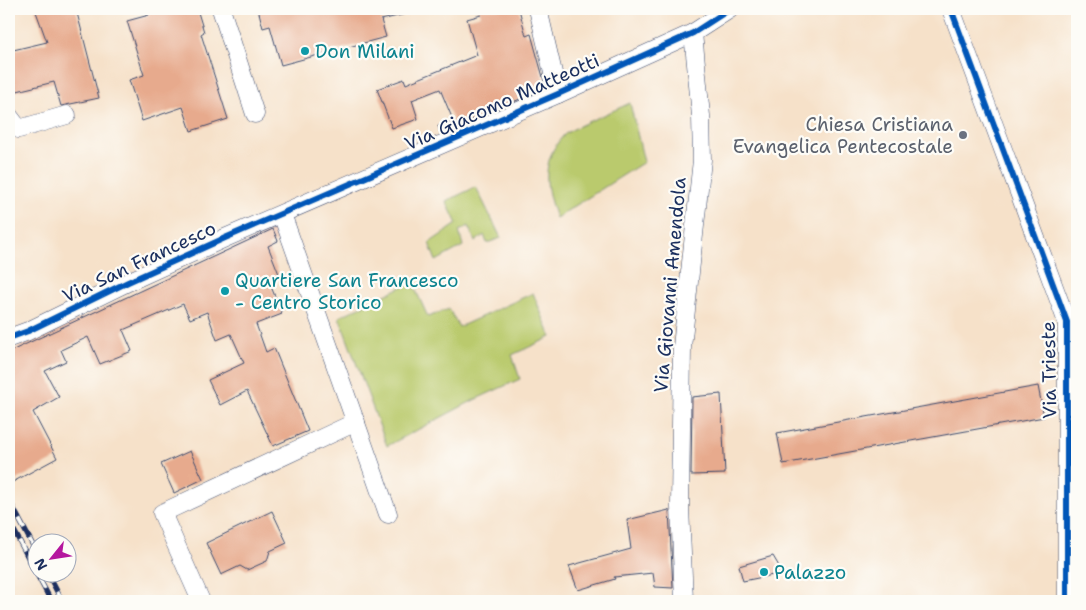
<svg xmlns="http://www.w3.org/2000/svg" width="1086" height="610" font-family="'Shantell Sans',sans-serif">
	<rect width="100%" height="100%" fill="#fdfcf7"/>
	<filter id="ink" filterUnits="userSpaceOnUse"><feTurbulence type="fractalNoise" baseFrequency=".02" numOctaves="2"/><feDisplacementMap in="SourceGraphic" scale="10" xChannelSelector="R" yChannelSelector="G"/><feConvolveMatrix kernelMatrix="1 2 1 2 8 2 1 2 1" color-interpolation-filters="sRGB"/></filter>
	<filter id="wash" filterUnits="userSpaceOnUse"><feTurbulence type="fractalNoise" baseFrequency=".0096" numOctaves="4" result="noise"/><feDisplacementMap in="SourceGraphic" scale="20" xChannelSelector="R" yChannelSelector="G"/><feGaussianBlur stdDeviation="1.12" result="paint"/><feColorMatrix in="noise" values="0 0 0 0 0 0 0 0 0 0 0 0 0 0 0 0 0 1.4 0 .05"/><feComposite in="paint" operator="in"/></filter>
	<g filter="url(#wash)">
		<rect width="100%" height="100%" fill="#f6e1c9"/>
		<g fill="#baca6d" stroke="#6a7c66">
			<path d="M 630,103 L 644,162 L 556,218 C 545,187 540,161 564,135 C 571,128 618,109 630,103 Z"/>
			<path d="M 476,187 L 501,238 L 487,243 L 484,235 L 475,242 L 469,226 L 459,231 L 463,246 L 436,261 L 429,243 L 457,224 L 446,201 Z"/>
			<path d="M 412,282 L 428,317 L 449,309 L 459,327 L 533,293 L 551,337 L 512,355 L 520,379 L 474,400 L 387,446 L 339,317 Z"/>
		</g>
		<g id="blocks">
			<g fill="#e7aa8d">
				<path d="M 35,9 L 76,9 L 99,98 L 61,106 L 54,82 L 13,92 L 9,74 L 9,51 L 47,42 Z"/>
				<path d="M 147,9 L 197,9 L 204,32 L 201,34 L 228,119 L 191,131 L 183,107 L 142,121 L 129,80 L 144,75 L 127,21 L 149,15 Z"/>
				<path d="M 258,9 L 405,9 L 406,14 L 381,20 L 386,37 L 281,65 L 270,26 L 263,28 Z"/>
				<path d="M 479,9 L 519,9 L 526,36 L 531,34 L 546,88 L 440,133 L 438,126 L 453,120 L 440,89 L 412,100 L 418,119 L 392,128 L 377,89 L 404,79 L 406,84 L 477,55 L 467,19 L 481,15 Z"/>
				<path d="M 273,229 L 278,241 L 268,246 L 279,274 L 268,279 L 282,314 L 256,324 L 266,352 L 274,348 L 308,431 L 273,446 L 247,391 L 220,405 L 208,380 L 244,363 L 231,334 L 217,340 L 207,312 L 190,319 L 183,304 L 123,330 L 132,351 L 100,364 L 88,337 L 61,350 L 66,361 L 45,371 L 59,397 L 33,412 L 57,458 L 9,484 L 9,352 Z"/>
				<path d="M 1038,386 L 1044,417 L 783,464 L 777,433 Z"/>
				<path d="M 721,394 L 725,474 L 691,475 L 692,397 Z"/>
				<path d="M 190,451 L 203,479 L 174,493 L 161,464 Z"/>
				<path d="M 669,510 L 673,588 L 655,587 L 653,573 L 614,577 L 615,579 L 578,590 L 569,566 L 631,549 L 627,520 Z"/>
				<path d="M 272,511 L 287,543 L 270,551 L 267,561 L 247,570 L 240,566 L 221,575 L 206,543 Z"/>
				<path d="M 773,556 L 783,573 L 743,581 L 739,566 Z"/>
			</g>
		</g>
	</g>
	<g filter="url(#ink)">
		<use href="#blocks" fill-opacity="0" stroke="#3c4a6e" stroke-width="1"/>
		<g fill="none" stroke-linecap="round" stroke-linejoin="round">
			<g stroke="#3c4a6e" stroke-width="19">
				<g id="street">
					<path d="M 221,9 L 255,114"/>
					<path d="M 538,9 L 558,94"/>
					<path d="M 951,9 L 1067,322 L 1067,601"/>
					<path d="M 9,116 L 19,129 L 67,115"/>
					<path d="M 282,214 L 388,514"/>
					<path d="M 9,338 L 28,331 L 128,282 L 225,238 L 558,94 L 693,33 L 730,9"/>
					<path d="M 201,601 L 162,513 L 356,422"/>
					<path d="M 684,601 L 680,507 L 682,347 L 702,160 L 701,116 L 693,33"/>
				</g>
			</g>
			<use href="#street" stroke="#fff" stroke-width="18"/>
			<g stroke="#1b2f5e" stroke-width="5.5">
				<g id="rail">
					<path d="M 9,500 L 38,555"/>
					<path d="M 9,521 L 51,601"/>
					<path d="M 47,572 L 62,601"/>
				</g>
			</g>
			<use href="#rail" stroke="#fdfcf7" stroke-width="4" stroke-dasharray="11" stroke-linecap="butt"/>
			<g stroke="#fdfcf7" stroke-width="9">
				<g id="cycleway">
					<path d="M 951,9 L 1067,322 L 1067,601"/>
					<path d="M 9,338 L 28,331 L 128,282 L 225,238 L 558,94 L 693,33 L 730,9"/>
				</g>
			</g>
			<use href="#cycleway" stroke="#0057b8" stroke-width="6"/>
		</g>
	</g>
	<g fill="#0f9aa8" stroke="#fdfcf7" stroke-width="2">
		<circle cx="305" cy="51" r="5"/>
		<circle cx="225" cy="291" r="5"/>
		<circle cx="764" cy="572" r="5"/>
	</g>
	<circle fill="#6b7280" stroke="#fdfcf7" stroke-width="2" cx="963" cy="135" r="5"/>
	<g text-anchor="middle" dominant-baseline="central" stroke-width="4.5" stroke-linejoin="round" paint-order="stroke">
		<g font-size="19" fill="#0d838f" stroke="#fdfcf7" text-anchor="start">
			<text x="315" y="51">Don Milani</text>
			<text x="235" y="280">Quartiere San Francesco<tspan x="235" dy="22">- Centro Storico</tspan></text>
			<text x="774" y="572">Palazzo</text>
		</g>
		<g font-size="19" fill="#1b2f5e" stroke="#fdfcf7">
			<text transform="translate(502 102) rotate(-24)">Via Giacomo Matteotti</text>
			<text transform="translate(139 262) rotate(-25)">Via San Francesco</text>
			<text transform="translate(670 285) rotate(-85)">Via Giovanni Amendola</text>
			<text transform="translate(1049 370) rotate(-91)">Via Trieste</text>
		</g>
		<g font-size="19" fill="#5b616d" stroke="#fdfcf7" text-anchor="end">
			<text x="953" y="124">Chiesa Cristiana<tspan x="953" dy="22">Evangelica Pentecostale</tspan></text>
		</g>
	</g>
	<rect width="1086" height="610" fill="none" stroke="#fdfcf7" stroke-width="30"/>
	<g transform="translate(52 558) rotate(240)"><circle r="24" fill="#fdfcf7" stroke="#a3aaba"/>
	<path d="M0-4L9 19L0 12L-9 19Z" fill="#b5179e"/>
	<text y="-8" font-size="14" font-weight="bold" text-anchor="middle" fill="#1b2f5e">N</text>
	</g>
</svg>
